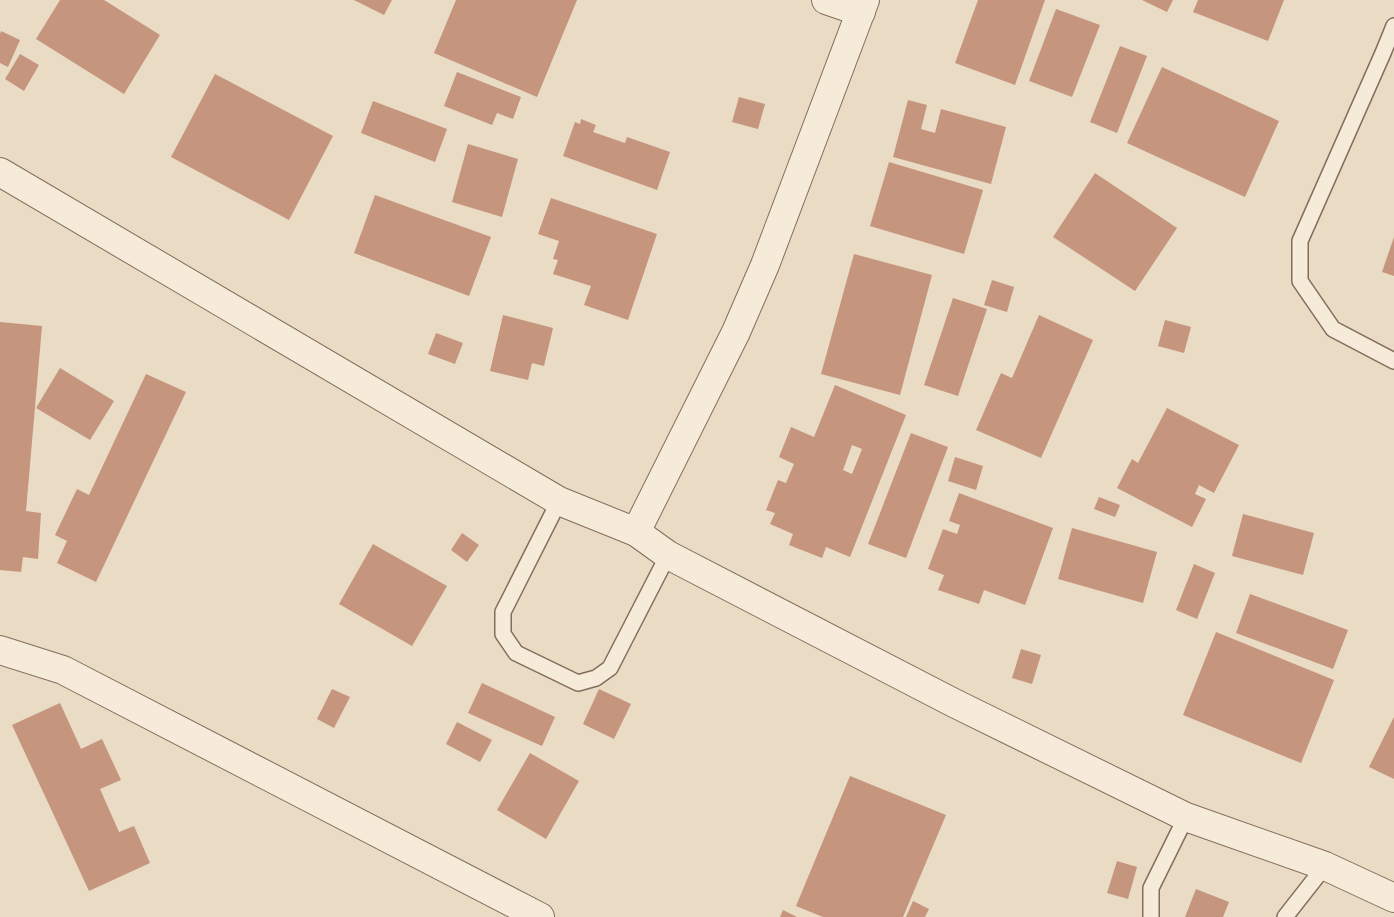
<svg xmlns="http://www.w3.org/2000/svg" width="1394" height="917" font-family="Georgia,serif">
	<rect width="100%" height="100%" fill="#eadbc5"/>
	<g fill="#c5957e" fill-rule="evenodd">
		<path d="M 60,0 L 104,0 L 160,35 L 124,94 L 36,39 Z"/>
		<path d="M 354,0 L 392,0 L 384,15 Z"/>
		<path d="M 456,0 L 577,0 L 537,97 L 434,53 Z"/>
		<path d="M 978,0 L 1045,0 L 1015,85 L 955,63 Z"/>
		<path d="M 1142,0 L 1173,0 L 1167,12 Z"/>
		<path d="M 1198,0 L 1284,0 L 1268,41 L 1193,12 Z"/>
		<path d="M 1056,9 L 1100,25 L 1072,97 L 1029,81 Z"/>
		<path d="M 1,31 L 20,40 L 8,67 L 0,63 L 0,34 Z"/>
		<path d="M 1120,46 L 1147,56 L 1117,133 L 1090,122 Z"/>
		<path d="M 20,54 L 39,65 L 24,91 L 5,79 Z"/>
		<path d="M 1162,67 L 1279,121 L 1245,197 L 1127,143 Z"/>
		<path d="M 457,72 L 521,97 L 513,119 L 497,113 L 492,125 L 444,106 Z"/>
		<path d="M 215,74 L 333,136 L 289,220 L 171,157 Z"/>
		<path d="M 739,97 L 765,104 L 758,129 L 732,122 Z"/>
		<path d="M 908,100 L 927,105 L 921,129 L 935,133 L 941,109 L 1006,127 L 991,184 L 893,157 Z"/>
		<path d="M 373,101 L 447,129 L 435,162 L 361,133 Z"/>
		<path d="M 581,119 L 596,125 L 593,132 L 625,143 L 627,137 L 670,152 L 657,190 L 563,156 L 575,122 L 580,124 Z"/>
		<path d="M 468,144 L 518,159 L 502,217 L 452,202 Z"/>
		<path d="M 889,162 L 983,190 L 964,254 L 870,226 Z"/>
		<path d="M 1095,173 L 1177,228 L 1135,291 L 1053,237 Z"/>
		<path d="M 375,195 L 491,237 L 469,296 L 354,253 Z"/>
		<path d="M 551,198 L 657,234 L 628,320 L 584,305 L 591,286 L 553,274 L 558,260 L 553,259 L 559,241 L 538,234 Z"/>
		<path d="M 1394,237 L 1394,276 L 1382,272 Z"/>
		<path d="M 854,254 L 932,275 L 900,395 L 821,374 Z"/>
		<path d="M 992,280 L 1014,287 L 1007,312 L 984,305 Z"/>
		<path d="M 953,298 L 987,309 L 958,396 L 924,385 Z"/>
		<path d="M 503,315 L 553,328 L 544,366 L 532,363 L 528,380 L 490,371 Z"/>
		<path d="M 1039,315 L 1093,340 L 1041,458 L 976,430 L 1001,373 L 1012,378 Z"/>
		<path d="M 1165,320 L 1191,327 L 1184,353 L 1158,346 Z"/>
		<path d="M 0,322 L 42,326 L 26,511 L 41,513 L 38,559 L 23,557 L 21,572 L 0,570 Z"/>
		<path d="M 436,333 L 463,343 L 455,364 L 428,354 Z"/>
		<path d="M 60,368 L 114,401 L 90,440 L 36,408 Z"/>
		<path d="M 146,374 L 186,392 L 96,582 L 57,563 L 67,541 L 55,535 L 77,489 L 89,495 Z"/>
		<path d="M 835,385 L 906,415 L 850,557 L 826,547 L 822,558 L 789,545 L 793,534 L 770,524 L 775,513 L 766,510 L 778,480 L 786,483 L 794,464 L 779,457 L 791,427 L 814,437 ZM 852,445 L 862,449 L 852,474 L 843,470 Z"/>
		<path d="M 1167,408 L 1239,445 L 1214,493 L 1199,485 L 1195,494 L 1206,499 L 1192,527 L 1117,488 L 1132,459 L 1138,463 Z"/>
		<path d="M 911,433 L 948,447 L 906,558 L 868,544 Z"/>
		<path d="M 955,457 L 983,466 L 976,490 L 948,481 Z"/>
		<path d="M 959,493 L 1053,528 L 1025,605 L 984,590 L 979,604 L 938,590 L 944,575 L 928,569 L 943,529 L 957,534 L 960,525 L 949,521 Z"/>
		<path d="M 1099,497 L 1120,505 L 1115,517 L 1094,509 Z"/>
		<path d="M 1243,514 L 1314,533 L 1303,575 L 1232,556 Z"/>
		<path d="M 1072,528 L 1157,552 L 1143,603 L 1058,579 Z"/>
		<path d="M 462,533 L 479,545 L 467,562 L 451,550 Z"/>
		<path d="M 373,544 L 447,586 L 412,646 L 339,604 Z"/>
		<path d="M 1194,564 L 1215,573 L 1197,619 L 1176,610 Z"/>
		<path d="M 1250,594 L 1348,630 L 1333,669 L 1236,633 Z"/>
		<path d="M 1216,632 L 1334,680 L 1301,763 L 1183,715 Z"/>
		<path d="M 1021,649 L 1041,655 L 1032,684 L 1012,678 Z"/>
		<path d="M 482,683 L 555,717 L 542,746 L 468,713 Z"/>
		<path d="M 332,689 L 350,697 L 334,728 L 317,719 Z"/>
		<path d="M 599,689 L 631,704 L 614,739 L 583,724 Z"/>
		<path d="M 60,703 L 81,749 L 102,739 L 121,780 L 100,789 L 119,832 L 134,826 L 150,863 L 89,891 L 12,725 Z"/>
		<path d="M 1394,717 L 1394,779 L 1369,767 Z"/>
		<path d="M 457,722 L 492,740 L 480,762 L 446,744 Z"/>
		<path d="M 530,753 L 579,781 L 546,839 L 497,810 Z"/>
		<path d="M 850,776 L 946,815 L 903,917 L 823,917 L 796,906 Z"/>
		<path d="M 1117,861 L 1137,867 L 1128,899 L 1107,893 Z"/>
		<path d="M 1196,889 L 1229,902 L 1223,917 L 1185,917 Z"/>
		<path d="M 913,901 L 929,909 L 925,917 L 906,917 Z"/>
		<path d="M 783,910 L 797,917 L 780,917 Z"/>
	</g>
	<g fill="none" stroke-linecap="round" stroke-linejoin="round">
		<g stroke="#836d5d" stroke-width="18">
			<g id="service">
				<path d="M 1394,26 L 1383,53 L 1300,241 L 1300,281 L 1333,329 L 1394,361"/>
				<path d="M 559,501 L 503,612 L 503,634 L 516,653 L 578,683 L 596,678 L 610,668 L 668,555"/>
				<path d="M 1151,917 L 1151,888 L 1186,817"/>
				<path d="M 1285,917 L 1325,866"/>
			</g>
		</g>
		<g stroke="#836d5d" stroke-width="30">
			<g id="minor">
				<path d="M 826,0 L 861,12"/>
				<path d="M 636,532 L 736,332 L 765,265 L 865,0"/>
				<path d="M 0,650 L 63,670 L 540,917"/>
			</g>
		</g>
		<g stroke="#836d5d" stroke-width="30">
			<path id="tertiary" d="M 0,172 L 559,501 L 636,532 L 668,555 L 954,703 L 1186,817 L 1325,866 L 1394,898"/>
		</g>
		<use href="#service" stroke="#f6ead8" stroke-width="15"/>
		<use href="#minor" stroke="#f6ead8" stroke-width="28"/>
		<use href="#tertiary" stroke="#f6ead8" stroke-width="28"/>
	</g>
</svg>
